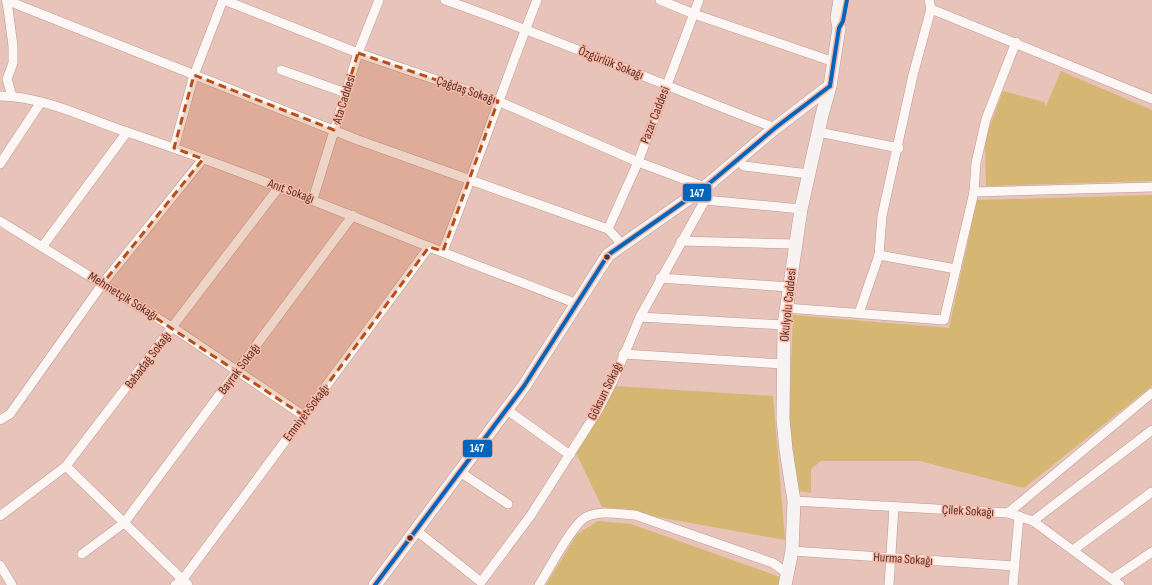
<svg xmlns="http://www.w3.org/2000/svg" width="1152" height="585" font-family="'Sofia Sans Condensed',sans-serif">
	<rect width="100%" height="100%" fill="#e8c3b9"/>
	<g fill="#d5b673">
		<path d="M 1061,71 L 1152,110 L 1152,181 L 986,186 L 985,139 L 1003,91 L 1044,102 L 1046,106 Z"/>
		<path d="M 1152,195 L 1152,386 L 1024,488 L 920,461 L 821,461 L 811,469 L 811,493 L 798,491 L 789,419 L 793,315 L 949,328 L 977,200 Z"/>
		<path d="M 615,386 L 773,396 L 785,540 L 602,507 L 576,453 Z"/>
		<path d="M 598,521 L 631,524 L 780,577 L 778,585 L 546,585 L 577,534 Z"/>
	</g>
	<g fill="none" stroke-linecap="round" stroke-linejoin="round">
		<g stroke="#b89c94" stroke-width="10">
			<g id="street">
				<path d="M 6,0 L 358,140 L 608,229 L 622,244"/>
				<path d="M 224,0 L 358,53 L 498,101 L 638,162 L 705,187 L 705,200 L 640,317 L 613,381 L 598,410 L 531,515 L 481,582 L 417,531"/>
				<path d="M 445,0 C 557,39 665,86 775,128"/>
				<path d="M 660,0 L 694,14 L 834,62"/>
				<path d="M 7,1 L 13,46 L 13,63 L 7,79 L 12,96"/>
				<path d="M 931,9 L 1152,99"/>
				<path d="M 281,70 L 346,93"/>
				<path d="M 0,96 C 42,96 88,119 127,132 C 229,166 327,206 427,246 C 477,266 527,284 577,304"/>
				<path d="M 818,132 L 899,148"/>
				<path d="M 174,148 L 194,75 L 223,0"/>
				<path d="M 738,160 L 744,166 L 809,174"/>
				<path d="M 0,164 L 41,102"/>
				<path d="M 974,192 L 1152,187"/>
				<path d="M 313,199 L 358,53 L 379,0"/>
				<path d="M 705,200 L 801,209"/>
				<path d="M 0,221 L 172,327 L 304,416"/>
				<path d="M 608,229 L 638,162 L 699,0"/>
				<path d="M 681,241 L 795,244"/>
				<path d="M 42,247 L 127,132"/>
				<path d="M 443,251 C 476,168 504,83 537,0"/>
				<path d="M 879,255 L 956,269"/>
				<path d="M 660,278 L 789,287"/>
				<path d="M 786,308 L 944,320 L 974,192 L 976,163 L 986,119 L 1016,42"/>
				<path d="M 859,313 L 879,255 L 882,216 L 913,75 L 931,9 L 929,0"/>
				<path d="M 640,317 L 784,325"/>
				<path d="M 623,354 L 783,364"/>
				<path d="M 507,410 L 570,455"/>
				<path d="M 0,420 L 10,414 L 103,283 L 203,159"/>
				<path d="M 66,466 L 188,585"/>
				<path d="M 460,472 L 508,504"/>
				<path d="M 794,501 L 1008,513 L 1033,521 L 1120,585"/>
				<path d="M 1008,513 L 1152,393"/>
				<path d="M 0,516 L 66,466 L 279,187"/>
				<path d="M 1033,521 L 1152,430"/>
				<path d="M 1073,550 L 1152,492"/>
				<path d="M 792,551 L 1015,566"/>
				<path d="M 82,554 L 124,523 L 353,215"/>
				<path d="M 0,565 L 12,585"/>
				<path d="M 1112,579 L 1152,552"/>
				<path d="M 175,585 L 183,579 L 429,247"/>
				<path d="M 539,585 C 548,571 573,523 586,517 C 600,510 620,514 635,515 L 773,563 L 787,573"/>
				<path d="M 889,585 L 894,507"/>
				<path d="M 1013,585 L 1019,516"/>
			</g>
		</g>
		<g stroke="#b89c94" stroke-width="14">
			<g id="secondary">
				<path d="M 375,585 L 524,386 L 608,255 L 705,187 L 775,128 L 830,86"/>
				<path d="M 785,585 L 792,551 L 794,501 L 786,450 L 783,419 L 784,325 L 801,209 L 822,115 L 830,86 L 839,28 L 837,18 L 840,0"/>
			</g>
		</g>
		<use href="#street" stroke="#fcf6f4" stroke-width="9"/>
		<use href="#secondary" stroke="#f8f3f3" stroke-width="13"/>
		<g stroke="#fcb8a5" stroke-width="7">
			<g id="bus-1">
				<path d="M 830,86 L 839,28 L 843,21 L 847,0"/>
				<path d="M 375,585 L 524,386 L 608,255 L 705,187 L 775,128 L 830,86"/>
			</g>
		</g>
		<use href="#bus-1" stroke="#0065bd" stroke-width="4"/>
	</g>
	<path fill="#ba4e16" fill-opacity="0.2" stroke="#ba4e16" stroke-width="3" stroke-dasharray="8 5" stroke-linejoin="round" d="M 358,53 L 498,101 L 443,251 L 429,247 L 304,416 L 103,283 L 203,159 L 174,148 L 194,75 L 334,130 Z"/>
	<g fill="#50352d" stroke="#fcb8a5" stroke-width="1.5">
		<circle cx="607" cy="257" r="3.5"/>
		<circle cx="410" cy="538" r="3.5"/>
	</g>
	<g text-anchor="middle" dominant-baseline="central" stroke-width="3" stroke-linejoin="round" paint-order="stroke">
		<g font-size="13" fill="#50352d" stroke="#fcb8a5">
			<text transform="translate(611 63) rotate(22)">Özgürlük Sokağı</text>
			<text transform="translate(466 90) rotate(19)">Çağdaş Sokağı</text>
			<text transform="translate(344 99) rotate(-73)">Ata Caddesi</text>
			<text transform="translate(655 115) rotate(-69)">Pazar Caddesi</text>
			<text transform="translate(291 191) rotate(20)">Anıt Sokağı</text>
			<text transform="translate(123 296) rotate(32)">Mehmetçik Sokağı</text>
			<text transform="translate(788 305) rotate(-84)">Okulyolu Caddesi</text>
			<text transform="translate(148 360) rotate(-53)">Babadağ Sokağı</text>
			<text transform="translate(239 369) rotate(-53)">Bayrak Sokağı</text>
			<text transform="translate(605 391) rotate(-64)">Göksun Sokağı</text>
			<text transform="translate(306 413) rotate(-53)">Emniyet Sokağı</text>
			<text transform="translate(968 511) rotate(3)">Çilek Sokağı</text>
			<text transform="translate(903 559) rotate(4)">Hurma Sokağı</text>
		</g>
	</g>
	<g stroke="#fcb8a5" stroke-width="1.5">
		<rect x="682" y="183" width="30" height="19" rx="4" fill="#0065bd"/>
		<rect x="462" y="439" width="31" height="19" rx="4" fill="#0065bd"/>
	</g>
	<g font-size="11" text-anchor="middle" font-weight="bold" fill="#fff">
		<text x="697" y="197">147</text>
		<text x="477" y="452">147</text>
	</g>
</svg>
